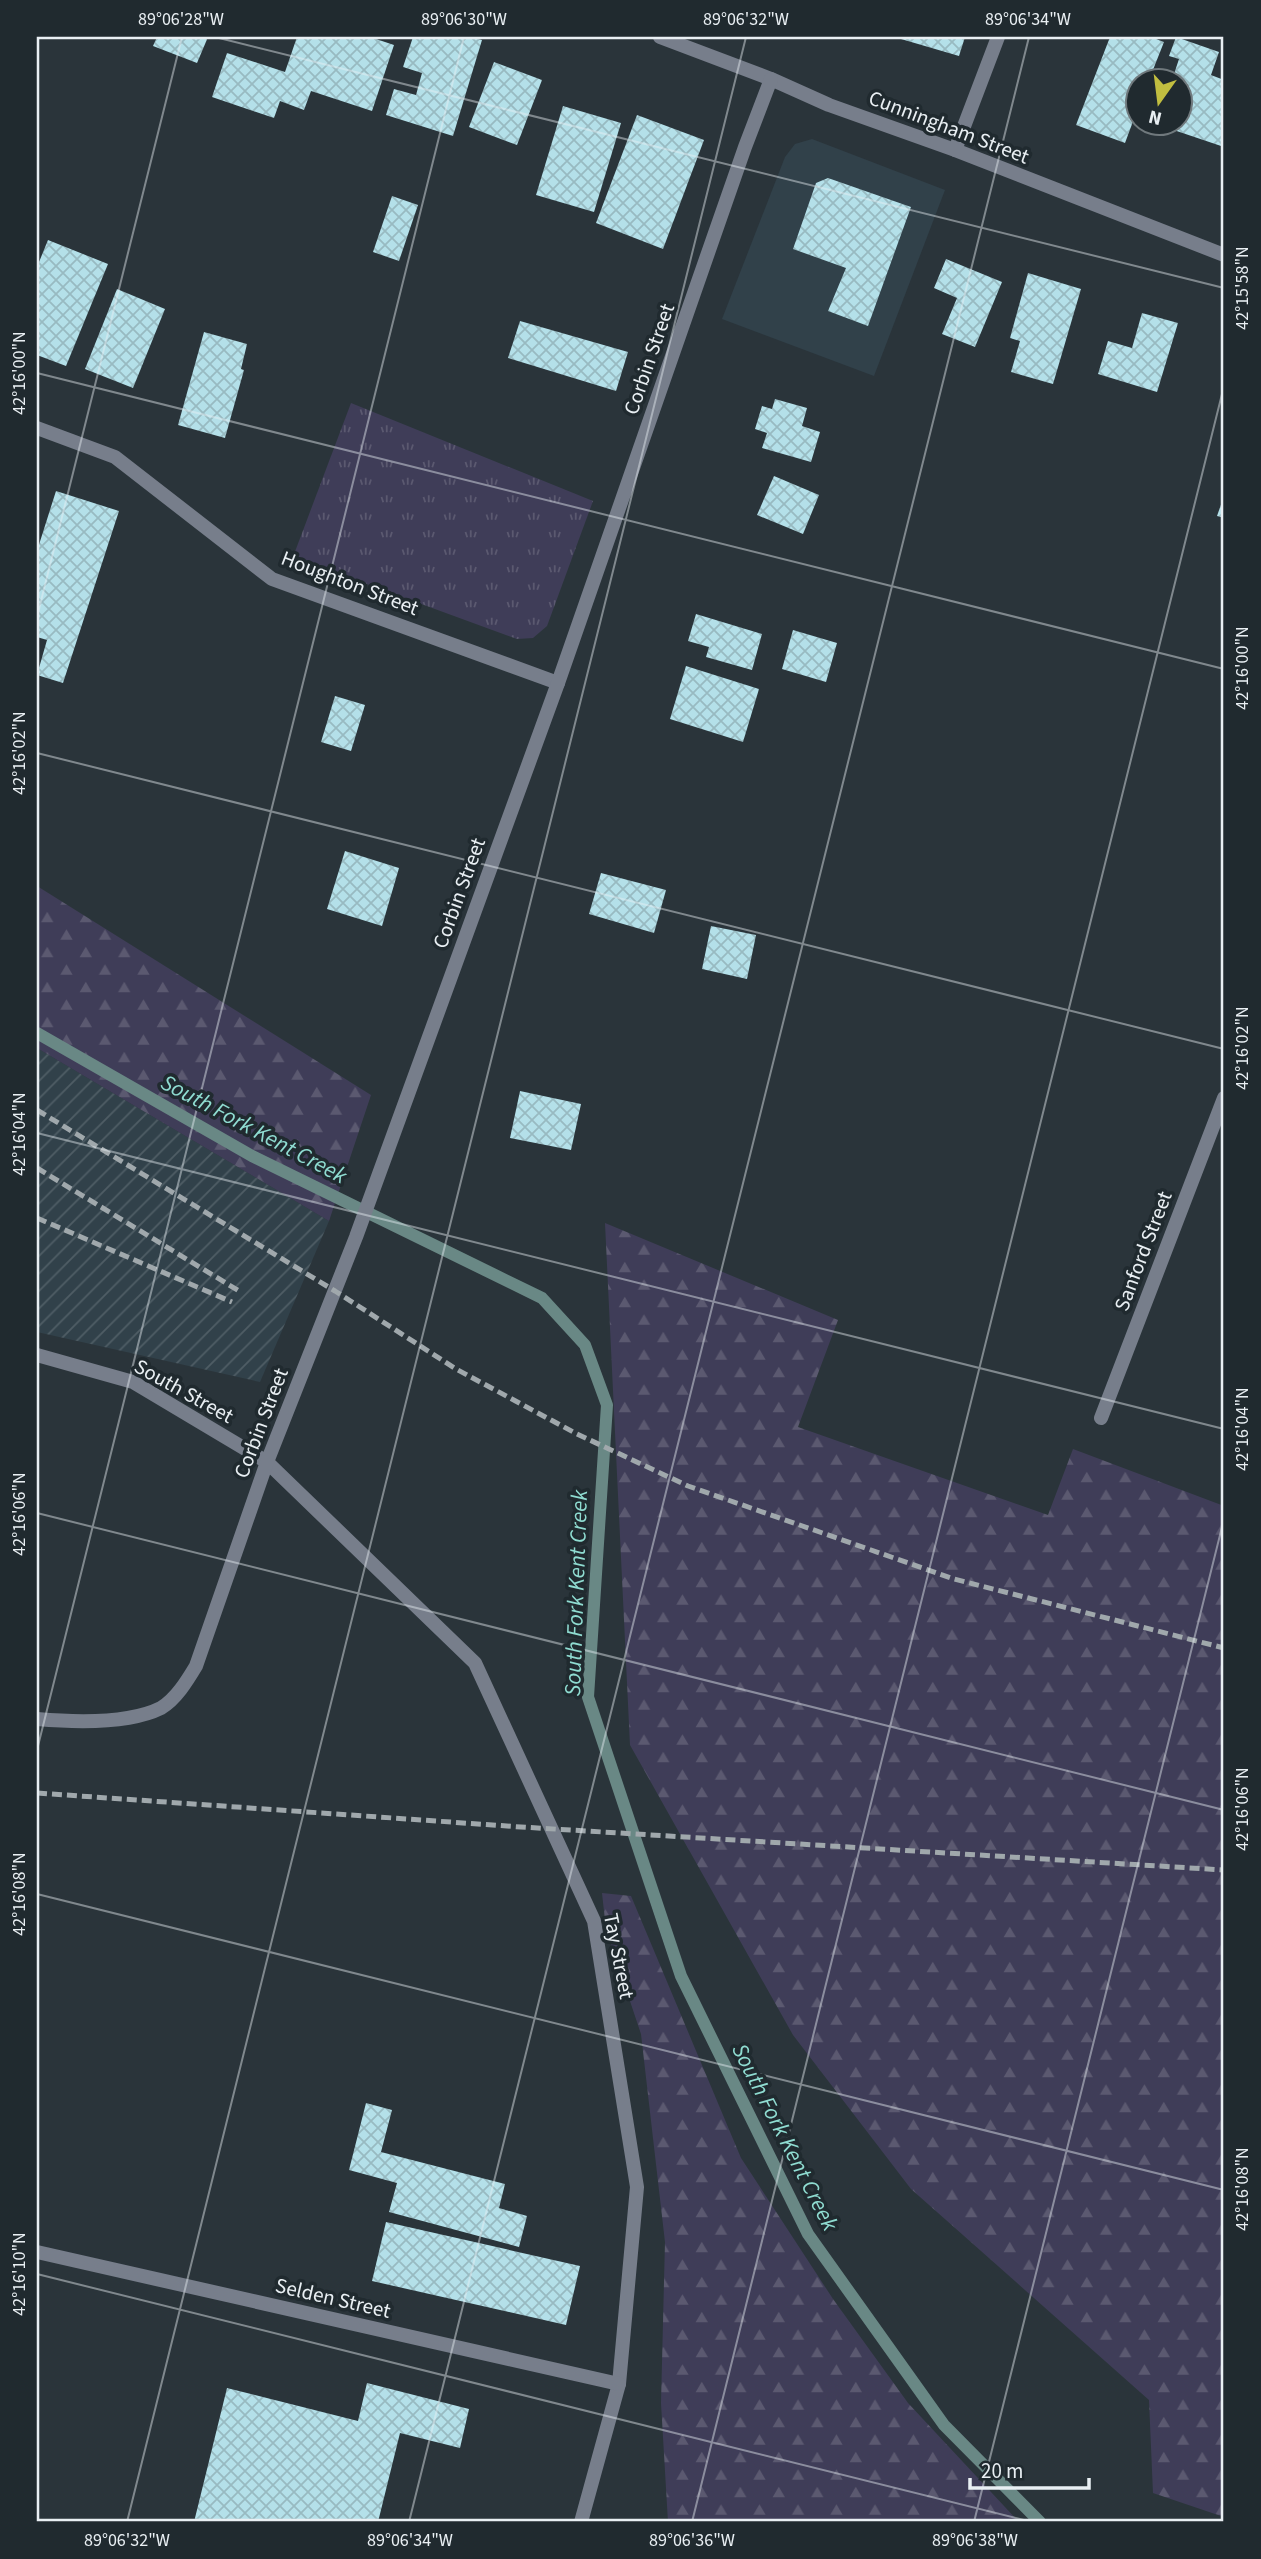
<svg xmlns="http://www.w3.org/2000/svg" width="1261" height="2559" font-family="'Source Sans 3',sans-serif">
	<defs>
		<pattern id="industrial-furrows" width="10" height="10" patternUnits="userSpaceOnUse" patternTransform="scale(1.75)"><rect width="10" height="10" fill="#31414a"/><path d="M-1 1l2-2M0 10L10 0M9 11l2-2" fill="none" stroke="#4f5d65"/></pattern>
		<pattern id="grass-tufts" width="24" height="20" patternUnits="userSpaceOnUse" patternTransform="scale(1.75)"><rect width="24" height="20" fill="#3f3d58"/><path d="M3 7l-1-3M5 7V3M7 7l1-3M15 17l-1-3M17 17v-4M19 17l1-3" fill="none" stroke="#5b5970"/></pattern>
		<pattern id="forest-firs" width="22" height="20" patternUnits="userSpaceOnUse" patternTransform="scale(1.75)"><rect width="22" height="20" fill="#3f3d58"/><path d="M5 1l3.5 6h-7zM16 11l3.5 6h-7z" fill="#5b5970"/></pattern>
		<pattern id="building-cross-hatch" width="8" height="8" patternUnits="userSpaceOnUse" patternTransform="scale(1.75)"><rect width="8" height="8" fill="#b4e0e9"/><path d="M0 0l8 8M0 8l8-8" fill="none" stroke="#98bac1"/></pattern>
	</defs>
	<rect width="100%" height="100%" fill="#2a343a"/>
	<path fill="#31414a" d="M 812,139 L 945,190 L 874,376 L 722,319 L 785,157 L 795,144 Z"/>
	<path fill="url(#industrial-furrows)" d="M 37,1048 L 329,1221 L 260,1382 L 37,1332 Z"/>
	<path fill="url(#grass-tufts)" d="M 351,403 L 593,501 L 547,626 L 533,638 L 517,639 L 293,557 Z"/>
	<g fill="url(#forest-firs)">
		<path d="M 37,886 L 371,1095 L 329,1221 L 37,1048 Z"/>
		<path d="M 605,1223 L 838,1320 L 798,1427 L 1048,1515 L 1073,1449 L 1224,1506 L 1224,2517 L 1153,2493 L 1149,2400 L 911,2189 L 793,2035 L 630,1745 Z"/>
		<path d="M 602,1893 L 631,1896 L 741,2158 L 833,2299 L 908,2403 L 1019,2522 L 668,2522 L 661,2403 L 665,2242 L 641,2034 L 606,1929 Z"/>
	</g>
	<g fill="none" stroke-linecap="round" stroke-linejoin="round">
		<path stroke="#698885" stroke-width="12" d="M 37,1033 L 252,1156 L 542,1298 L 585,1345 L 607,1405 L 588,1697 L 681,1976 L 808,2234 L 944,2425 L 1040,2522"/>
	</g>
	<g fill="url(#building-cross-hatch)">
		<path d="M 157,37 L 208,37 L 197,63 L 153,46 Z"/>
		<path d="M 297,37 L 370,37 L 394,45 L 372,111 L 311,91 L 304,110 L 280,101 L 274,118 L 212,97 L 227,53 L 285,72 Z"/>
		<path d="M 413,37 L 471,37 L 482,40 L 453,136 L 386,115 L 394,89 L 416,95 L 422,73 L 403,67 Z"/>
		<path d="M 902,37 L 965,37 L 959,56 L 901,39 Z"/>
		<path d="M 1110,37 L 1151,37 L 1164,42 L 1149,80 L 1138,80 L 1138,108 L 1125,143 L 1076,125 Z"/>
		<path d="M 1176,37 L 1219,52 L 1211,75 L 1224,80 L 1224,108 L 1221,116 L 1224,117 L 1224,147 L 1153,123 L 1180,122 L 1180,80 L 1172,80 L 1179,59 L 1169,56 Z"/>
		<path d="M 494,62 L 542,80 L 517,145 L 469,127 Z"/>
		<path d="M 563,106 L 621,123 L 594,212 L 536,195 Z"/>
		<path d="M 637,115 L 704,140 L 663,249 L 596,223 Z"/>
		<path d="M 828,178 L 911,207 L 868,326 L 828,311 L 846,268 L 793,249 L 816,183 Z"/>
		<path d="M 392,196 L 418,205 L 399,261 L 373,252 Z"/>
		<path d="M 48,240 L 108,264 L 66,366 L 37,355 L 37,267 Z"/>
		<path d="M 946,259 L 1002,282 L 975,347 L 942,334 L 957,298 L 934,288 Z"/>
		<path d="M 1028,273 L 1081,289 L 1053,384 L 1011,372 L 1020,341 L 1010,338 Z"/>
		<path d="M 117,289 L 165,309 L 133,388 L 85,369 Z"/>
		<path d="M 1142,313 L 1178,323 L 1157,392 L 1098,374 L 1108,341 L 1132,348 Z"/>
		<path d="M 520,321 L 628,352 L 616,391 L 508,358 Z"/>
		<path d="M 204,332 L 247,344 L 241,369 L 244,370 L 225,438 L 178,425 Z"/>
		<path d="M 775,399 L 807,408 L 802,426 L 820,432 L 811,462 L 762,448 L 767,433 L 755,429 L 762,406 L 772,409 Z"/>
		<path d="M 774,476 L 819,495 L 803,534 L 757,515 Z"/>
		<path d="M 56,491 L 119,511 L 63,683 L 37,675 L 47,640 L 37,637 L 37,551 Z"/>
		<path d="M 1224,496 L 1224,518 L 1217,516 Z"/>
		<path d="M 696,614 L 762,634 L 752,670 L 706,657 L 709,647 L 688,641 Z"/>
		<path d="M 793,630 L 837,643 L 826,682 L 782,669 Z"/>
		<path d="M 686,666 L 759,689 L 743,742 L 670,719 Z"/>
		<path d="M 335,696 L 365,705 L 351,751 L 321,742 Z"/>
		<path d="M 345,851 L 399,868 L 382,926 L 327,909 Z"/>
		<path d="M 601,873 L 666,890 L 654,933 L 589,914 Z"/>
		<path d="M 711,926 L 756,935 L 747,979 L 702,969 Z"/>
		<path d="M 520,1091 L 581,1104 L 571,1150 L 510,1138 Z"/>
		<path d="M 366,2103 L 392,2110 L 381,2152 L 505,2184 L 499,2208 L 527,2216 L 519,2247 L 389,2212 L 397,2183 L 349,2170 Z"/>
		<path d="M 386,2222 L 580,2266 L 566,2325 L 372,2281 Z"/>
		<path d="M 367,2383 L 469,2409 L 460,2448 L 400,2433 L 378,2522 L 194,2522 L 227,2388 L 358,2421 Z"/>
	</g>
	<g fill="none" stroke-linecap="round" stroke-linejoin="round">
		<path stroke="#777e8b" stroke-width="14" d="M 955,150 L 998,37"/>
		<g stroke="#777e8b" stroke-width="14">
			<path d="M 37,428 L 115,457 L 272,579 L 558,683"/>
			<path d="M 37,1355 L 133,1382 L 267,1462 L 475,1663 L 594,1921 L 637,2187 L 619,2384 L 581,2522"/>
			<path d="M 1101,1418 L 1224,1098"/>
			<path d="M 37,2252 L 619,2384"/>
		</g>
		<g stroke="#777e8b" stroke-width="14">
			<path d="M 660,37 L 771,79 L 829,105 L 955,150 L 1224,255"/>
			<path d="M 37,1719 C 72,1722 129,1724 161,1708 C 176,1699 187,1681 196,1666 L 267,1462 L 356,1237 L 558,683 L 745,147 L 771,79"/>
		</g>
		<g stroke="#a0a8ac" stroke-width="5" stroke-dasharray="10 5" stroke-linecap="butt">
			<path d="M 37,1110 L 335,1291 L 456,1369 L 577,1434 L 688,1486 L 954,1579 L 1224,1648"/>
			<path d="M 37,1168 L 239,1291"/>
			<path d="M 37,1218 L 232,1302"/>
			<path d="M 37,1793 L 521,1827 L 1224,1870"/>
		</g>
	</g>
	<path fill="none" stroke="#e9eff3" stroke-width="2" stroke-opacity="0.45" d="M 215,37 L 1224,288M 37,373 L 1224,669M 37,617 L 182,37M 37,753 L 1224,1049M 37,1133 L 1224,1429M 37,1513 L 1224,1810M 37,1750 L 464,37M 37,1894 L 1224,2190M 37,2274 L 1032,2522M 127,2522 L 746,37M 409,2522 L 1029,37M 692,2522 L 1224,386M 974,2522 L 1224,1519"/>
	<g text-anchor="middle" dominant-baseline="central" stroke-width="7" stroke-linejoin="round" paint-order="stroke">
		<g font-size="21" fill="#e9eff3" stroke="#202a2f">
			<text transform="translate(949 127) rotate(21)">Cunningham Street</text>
			<text transform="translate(649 359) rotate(-71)">Corbin Street</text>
			<text transform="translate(350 583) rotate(21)">Houghton Street</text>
			<text transform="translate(459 893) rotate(-70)">Corbin Street</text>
			<text transform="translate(1143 1251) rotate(-69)">Sanford Street</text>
			<text transform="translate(184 1391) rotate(29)">South Street</text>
			<text transform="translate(261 1423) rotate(-69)">Corbin Street</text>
			<text transform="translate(619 1956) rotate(79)">Tay Street</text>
			<text transform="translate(333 2298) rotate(13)">Selden Street</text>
		</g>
		<g font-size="23" font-style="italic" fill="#8fdcd1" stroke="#202a2f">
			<text transform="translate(254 1129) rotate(28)">South Fork Kent Creek</text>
			<text transform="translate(576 1593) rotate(-88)">South Fork Kent Creek</text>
			<text transform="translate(785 2137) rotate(63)">South Fork Kent Creek</text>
		</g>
	</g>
	<rect width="1261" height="2559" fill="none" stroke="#202a2f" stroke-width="77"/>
	<g transform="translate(1159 102) rotate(194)"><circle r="33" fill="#202a2f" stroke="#70797d" stroke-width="2"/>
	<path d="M0-5L12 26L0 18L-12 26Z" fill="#c1be40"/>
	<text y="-10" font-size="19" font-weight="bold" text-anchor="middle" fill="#e9eff3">N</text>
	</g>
	<path d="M970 2478v10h119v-10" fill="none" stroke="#e9eff3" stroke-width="3.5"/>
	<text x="981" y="2478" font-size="21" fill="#e9eff3" stroke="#202a2f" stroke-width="5" paint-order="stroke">20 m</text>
	<rect x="38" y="38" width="1184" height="2482" fill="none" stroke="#e9eff3" stroke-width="2.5"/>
	<g font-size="18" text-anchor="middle" fill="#e9eff3">
		<text x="181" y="25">89°06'28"W</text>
		<text x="464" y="25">89°06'30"W</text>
		<text x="746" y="25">89°06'32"W</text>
		<text x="1028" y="25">89°06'34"W</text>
		<text transform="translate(1242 288) rotate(-90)" y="6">42°15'58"N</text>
		<text transform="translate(19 373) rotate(-90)" y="6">42°16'00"N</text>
		<text transform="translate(1242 668) rotate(-90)" y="6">42°16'00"N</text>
		<text transform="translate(19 753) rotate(-90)" y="6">42°16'02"N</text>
		<text transform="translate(1242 1048) rotate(-90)" y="6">42°16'02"N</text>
		<text transform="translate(19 1134) rotate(-90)" y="6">42°16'04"N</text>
		<text transform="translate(1242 1429) rotate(-90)" y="6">42°16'04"N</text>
		<text transform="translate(19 1514) rotate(-90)" y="6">42°16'06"N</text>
		<text transform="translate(1242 1809) rotate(-90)" y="6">42°16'06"N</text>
		<text transform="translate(19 1894) rotate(-90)" y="6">42°16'08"N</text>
		<text transform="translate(1242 2189) rotate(-90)" y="6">42°16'08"N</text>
		<text transform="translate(19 2274) rotate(-90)" y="6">42°16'10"N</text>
		<text x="127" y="2546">89°06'32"W</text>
		<text x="410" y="2546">89°06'34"W</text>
		<text x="692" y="2546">89°06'36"W</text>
		<text x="975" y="2546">89°06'38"W</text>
	</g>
</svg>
